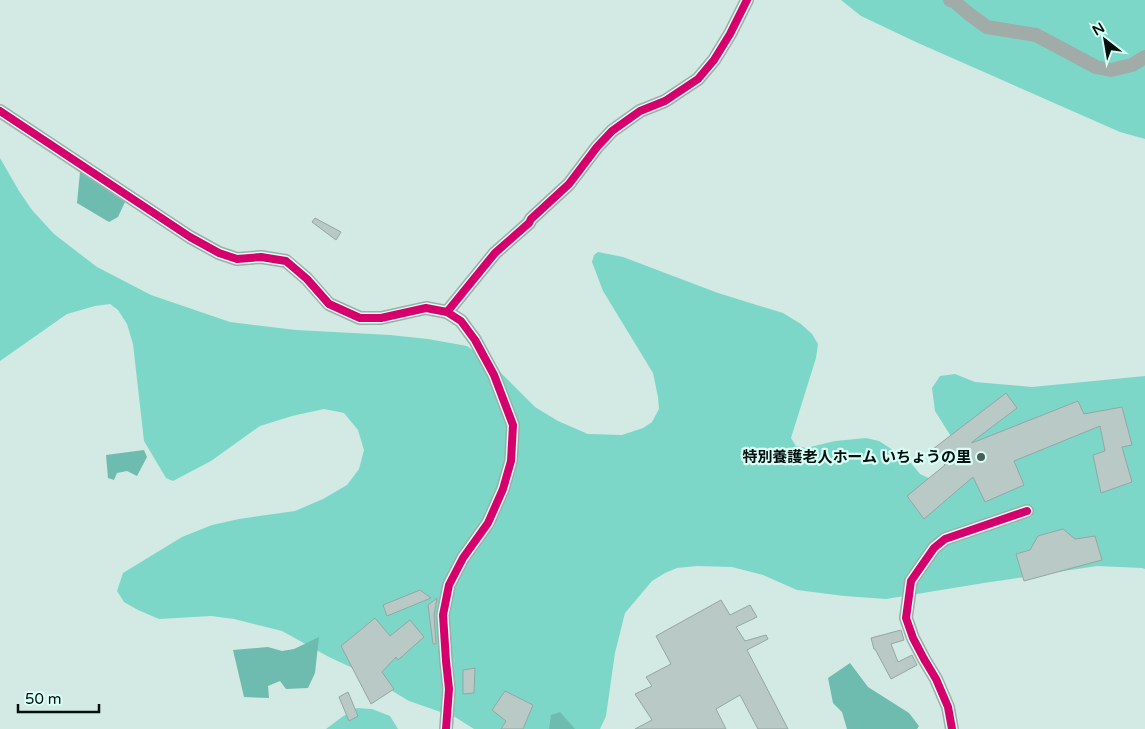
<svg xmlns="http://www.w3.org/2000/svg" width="1145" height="729" font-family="'Varela Round','Noto Sans JP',sans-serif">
	<rect width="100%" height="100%" fill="#d3e9e4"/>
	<g fill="#7dd7c8">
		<path d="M 841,0 L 1145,0 L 1145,139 L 1120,132 L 918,43 L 861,16 Z"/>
		<path d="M 0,158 L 19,191 L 32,210 L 54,234 L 97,267 L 151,295 L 230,322 L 296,330 L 390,335 L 428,339 L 467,346 L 491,363 L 535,407 L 558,421 L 588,434 L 622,435 L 643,428 L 652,422 L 659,409 L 658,397 L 653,373 L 603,291 L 592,262 L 594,255 L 598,252 L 623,257 L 718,293 L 783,313 L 801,324 L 812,334 L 818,344 L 816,358 L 791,438 L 796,446 L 806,448 L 835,441 L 866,438 L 879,441 L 896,452 L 911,463 L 920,474 L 935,481 L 945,480 L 952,438 L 935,411 L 932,388 L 940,376 L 955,374 L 975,382 L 1032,387 L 1145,376 L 1145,569 L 1142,568 L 1097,566 L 984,583 L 886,599 L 844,596 L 797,590 L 763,575 L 732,567 L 697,566 L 677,568 L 665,573 L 652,581 L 625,613 L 615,653 L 606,716 L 600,729 L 474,729 L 455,717 L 409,701 L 359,671 L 329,657 L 282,631 L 234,619 L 211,616 L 159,619 L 138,610 L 124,602 L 117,591 L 123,573 L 182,537 L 212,525 L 239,519 L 295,511 L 323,499 L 347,485 L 359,469 L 364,450 L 358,430 L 344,413 L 324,409 L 292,416 L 260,426 L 211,461 L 173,481 L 166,478 L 144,441 L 133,344 L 127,324 L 118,310 L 110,304 L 95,306 L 67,314 L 0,361 Z"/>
		<path d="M 357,708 L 372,709 L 390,716 L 398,729 L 326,729 L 342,717 Z"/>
	</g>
	<g fill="#6dbcaf">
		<path d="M 80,172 L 125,202 L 118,217 L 109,222 L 77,203 Z"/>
		<path d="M 144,450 L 147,457 L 137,476 L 127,471 L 117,473 L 114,480 L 108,478 L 106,455 Z"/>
		<path d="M 319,637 L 315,673 L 308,688 L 286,689 L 280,681 L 268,686 L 269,698 L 244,697 L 233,650 L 268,647 L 282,651 L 294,649 Z"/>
		<path d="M 850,663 L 868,687 L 909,713 L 919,726 L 917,729 L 847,729 L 842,712 L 833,703 L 828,678 Z"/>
		<path d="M 560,712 L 575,729 L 549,729 L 551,715 Z"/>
	</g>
	<g fill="#b9cac6" stroke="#95a6a3">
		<path d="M 315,218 L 341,232 L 336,240 L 312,222 Z"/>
		<path d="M 1006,393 L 1017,408 L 972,442 L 972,443 L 1078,401 L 1084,414 L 1122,407 L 1132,445 L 1122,447 L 1132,482 L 1101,493 L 1093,455 L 1105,451 L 1100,426 L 1014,461 L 1024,485 L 985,502 L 973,477 L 924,519 L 907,496 L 945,465 L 933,449 Z"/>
		<path d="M 1063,529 L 1075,539 L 1095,536 L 1102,560 L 1024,581 L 1016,554 L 1030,550 L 1038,536 Z"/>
		<path d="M 420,590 L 431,598 L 387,616 L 383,605 Z"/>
		<path d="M 437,598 L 434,615 L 436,644 L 433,644 L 428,605 Z"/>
		<path d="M 721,600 L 730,615 L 750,605 L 757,617 L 736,627 L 745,641 L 766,635 L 768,639 L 747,650 L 788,729 L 758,729 L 740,695 L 716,709 L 726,729 L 635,729 L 652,720 L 635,694 L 652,686 L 646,677 L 671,664 L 656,636 Z"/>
		<path d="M 375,618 L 390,636 L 410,620 L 424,637 L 398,660 L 396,657 L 382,672 L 394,689 L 371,704 L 341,646 Z"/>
		<path d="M 901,630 L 904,640 L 891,644 L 898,662 L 912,655 L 917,665 L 891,679 L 875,649 L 874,649 L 871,638 Z"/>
		<path d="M 475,668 L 474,693 L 463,694 L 463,670 Z"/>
		<path d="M 505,691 L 533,705 L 523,729 L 501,729 L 506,721 L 492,710 Z"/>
		<path d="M 348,692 L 358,716 L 349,721 L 339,697 Z"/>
	</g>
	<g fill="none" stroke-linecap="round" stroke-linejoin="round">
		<g stroke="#a1aca8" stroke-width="14">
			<path d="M 950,0 L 955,2 L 969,14 L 987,27 L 1036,35 L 1096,67 L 1111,70 L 1132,65 L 1145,57"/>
			<path d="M 0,111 L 190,237 L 219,253 L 237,259 L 261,257 L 286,261 L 307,279 L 329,304 L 360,318 L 381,318 L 426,308 L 447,312 L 461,321 L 475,340 L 494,375 L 513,425 L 511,461 L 503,489 L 488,523 L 463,558 L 449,585 L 443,615 L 446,661 L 449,689 L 446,729"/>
			<path d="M 447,312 L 495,253 L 529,223 L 531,219 L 569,184 L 597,147 L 612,131 L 640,111 L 665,101 L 698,79 L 714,60 L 730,34 L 747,0"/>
			<path d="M 952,729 L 948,707 L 936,679 L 924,659 L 913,638 L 906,618 L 911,581 L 934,548 L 945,539 L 1027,511"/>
		</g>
		<g stroke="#d8fff6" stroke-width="11">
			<g id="cycleway">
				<path d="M 0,111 L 190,237 L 219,253 L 237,259 L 261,257 L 286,261 L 307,279 L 329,304 L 360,318 L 381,318 L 426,308 L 447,312 L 461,321 L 475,340 L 494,375 L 513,425 L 511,461 L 503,489 L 488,523 L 463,558 L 449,585 L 443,615 L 446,661 L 449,689 L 446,729"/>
				<path d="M 447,312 L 495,253 L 529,223 L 531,219 L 569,184 L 597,147 L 612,131 L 640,111 L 665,101 L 698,79 L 714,60 L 730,34 L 747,0"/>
				<path d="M 952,729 L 948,707 L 936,679 L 924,659 L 913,638 L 906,618 L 911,581 L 934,548 L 945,539 L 1027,511"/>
			</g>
		</g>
		<use href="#cycleway" stroke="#d6006c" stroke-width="8"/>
	</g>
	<circle fill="#4c5c58" stroke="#d8fff6" stroke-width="2" cx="981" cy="457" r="5"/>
	<g text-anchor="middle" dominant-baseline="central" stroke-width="4.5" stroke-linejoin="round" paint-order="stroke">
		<g font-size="15" font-weight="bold" fill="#03100d" stroke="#d8fff6" text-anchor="end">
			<text x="971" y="457">特別養護老人ホーム いちょうの里</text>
		</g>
	</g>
	<g transform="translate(1105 40) rotate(329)" stroke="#d8fff6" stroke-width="4" paint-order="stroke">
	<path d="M0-4L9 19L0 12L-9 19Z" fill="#03100d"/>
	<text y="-8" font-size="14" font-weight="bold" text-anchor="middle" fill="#03100d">N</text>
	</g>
	<path d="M18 704v8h81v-8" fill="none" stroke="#03100d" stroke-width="2.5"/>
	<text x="25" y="704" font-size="15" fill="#03100d" stroke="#d8fff6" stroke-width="4" paint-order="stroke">50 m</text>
</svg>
